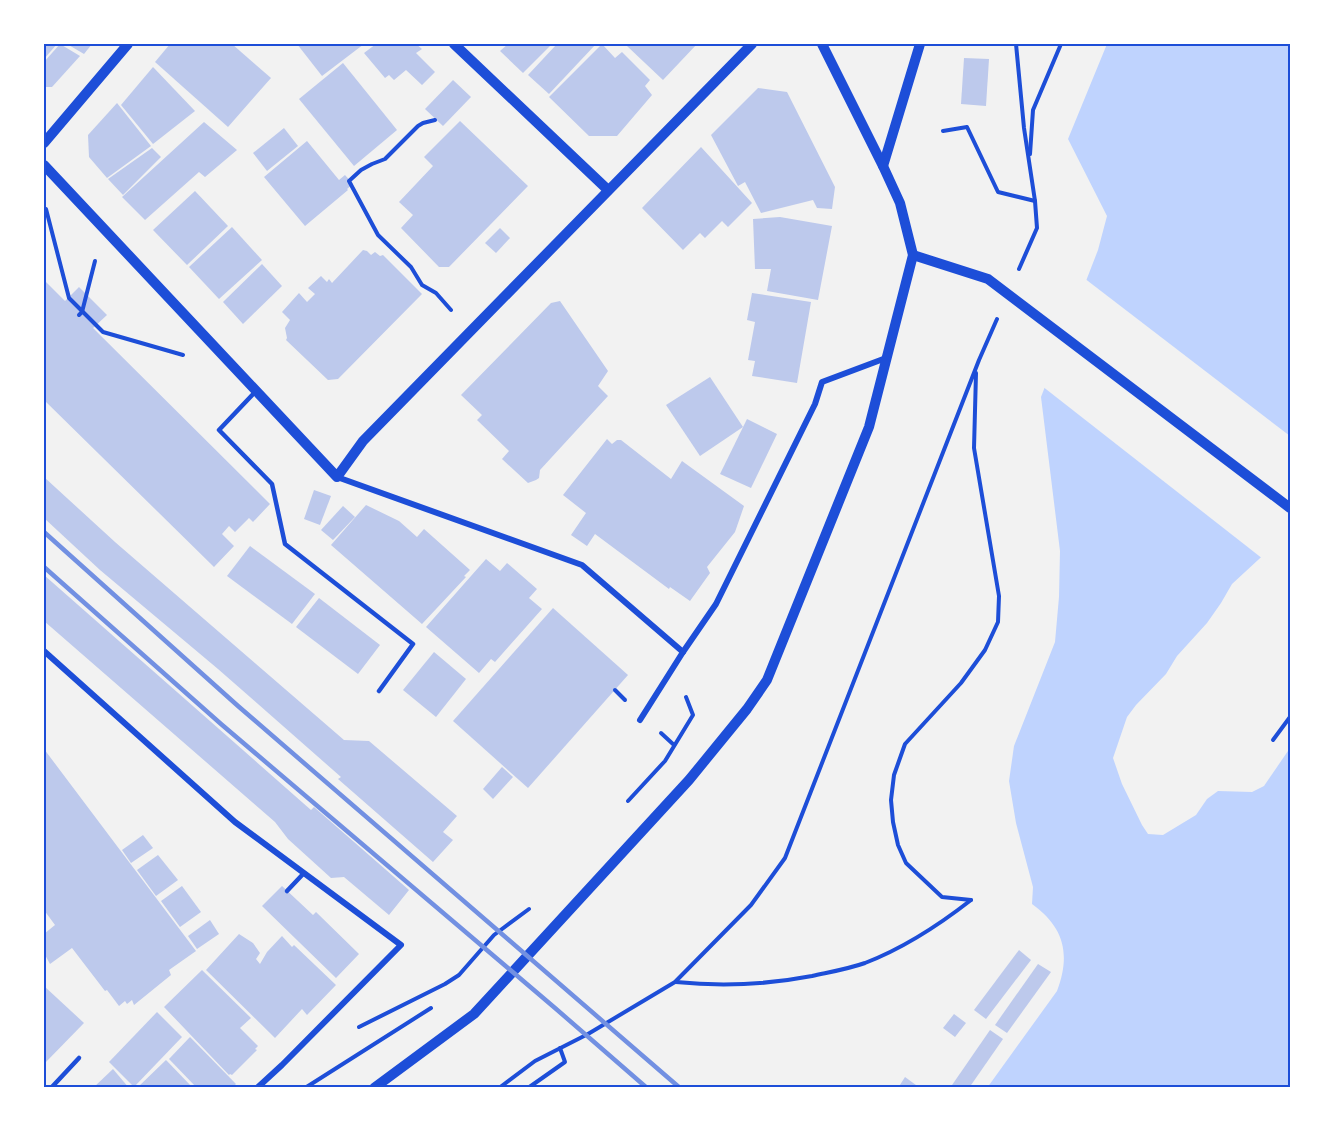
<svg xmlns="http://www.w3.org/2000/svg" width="1334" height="1131" font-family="'Playfair Display',serif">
	<rect width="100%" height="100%" fill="#f2f2f2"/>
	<path fill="#bfd3fe" d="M 1107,44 L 1290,44 L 1290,526 L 1271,548 L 1232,584 L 1221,603 L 1207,623 L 1177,656 L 1166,674 L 1136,705 L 1127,717 L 1113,758 L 1122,784 L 1142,825 L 1148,834 L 1163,835 L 1196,815 L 1207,799 L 1218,791 L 1252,792 L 1264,786 L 1290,748 L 1290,1087 L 987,1088 L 1057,991 C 1071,954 1064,927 1032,904 L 1033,887 L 1016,823 L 1009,781 L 1014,746 L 1055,642 L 1059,597 L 1060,551 L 1041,397 L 1098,250 L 1107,216 L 1068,139 Z"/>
	<path fill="#f2f2f2" d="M 1084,278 L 1290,436 L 1290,530 L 1273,550 L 1263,559 L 1042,386 Z"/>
	<g fill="#bdc9ec">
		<path d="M 44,44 L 57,44 L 44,59 Z"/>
		<path d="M 60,44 L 80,56 L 52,87 L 44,87 L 44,62 Z"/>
		<path d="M 67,44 L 92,44 L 84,54 Z"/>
		<path d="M 170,44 L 232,44 L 271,78 L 228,127 L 155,62 Z"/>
		<path d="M 297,44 L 364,44 L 322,76 Z"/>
		<path d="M 376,44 L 416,44 L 422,49 L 416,53 L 435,72 L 422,85 L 406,70 L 394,80 L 389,75 L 385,78 L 364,53 Z"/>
		<path d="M 508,44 L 552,44 L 523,73 L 500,51 Z"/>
		<path d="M 557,44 L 596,44 L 549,94 L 528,75 Z"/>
		<path d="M 602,44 L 615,58 L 622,52 L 650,80 L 645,86 L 652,95 L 617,136 L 589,136 L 549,97 Z"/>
		<path d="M 629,44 L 697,44 L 663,80 L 627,46 Z"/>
		<path d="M 964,58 L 989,59 L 986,106 L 961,104 Z"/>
		<path d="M 343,63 L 397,130 L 354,166 L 299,99 Z"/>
		<path d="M 153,67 L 195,111 L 153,144 L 121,105 Z"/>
		<path d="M 453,80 L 471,97 L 443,126 L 425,109 Z"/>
		<path d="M 758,88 L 787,92 L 835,187 L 832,209 L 817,208 L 813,200 L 761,213 L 745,182 L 738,186 L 711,135 Z"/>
		<path d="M 117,103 L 151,146 L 107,178 L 89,157 L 88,135 Z"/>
		<path d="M 460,121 L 528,186 L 449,267 L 439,267 L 401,228 L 413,215 L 399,202 L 433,166 L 424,157 Z"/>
		<path d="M 204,122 L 237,150 L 205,177 L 199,172 L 145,220 L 122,197 Z"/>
		<path d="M 284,128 L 298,146 L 267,171 L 253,153 Z"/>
		<path d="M 307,141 L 339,180 L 345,175 L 353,184 L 347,189 L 348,190 L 305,226 L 264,177 Z"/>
		<path d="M 701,147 L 752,203 L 728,227 L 722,221 L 705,238 L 700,233 L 683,250 L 642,208 Z"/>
		<path d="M 152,148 L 161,157 L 123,195 L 108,179 Z"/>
		<path d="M 195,191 L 228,226 L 187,265 L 153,230 Z"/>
		<path d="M 780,217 L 832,226 L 818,300 L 767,291 L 771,269 L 755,269 L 753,219 Z"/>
		<path d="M 232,227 L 262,260 L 219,299 L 189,267 Z"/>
		<path d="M 500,228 L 510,238 L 496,253 L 485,243 Z"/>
		<path d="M 363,250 L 367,251 L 371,255 L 375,252 L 380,256 L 383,255 L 422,294 L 338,379 L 328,380 L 286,340 L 287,338 L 285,328 L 290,320 L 282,312 L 299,293 L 307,302 L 315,294 L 308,288 L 321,276 L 327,282 L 329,279 L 332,283 Z"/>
		<path d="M 262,264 L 282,286 L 243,324 L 223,302 Z"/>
		<path d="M 44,280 L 65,301 L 79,287 L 107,315 L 93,328 L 270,504 L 253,522 L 249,518 L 235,532 L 229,526 L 222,534 L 234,546 L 214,567 L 44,400 Z"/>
		<path d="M 752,293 L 811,302 L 797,383 L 752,376 L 755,361 L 748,360 L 755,322 L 747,320 Z"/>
		<path d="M 560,301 L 608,371 L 598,386 L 608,396 L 540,470 L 539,478 L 536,480 L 528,483 L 502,459 L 509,451 L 477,420 L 482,415 L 461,395 L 551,303 Z"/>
		<path d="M 710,377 L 743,427 L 700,456 L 666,405 Z"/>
		<path d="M 747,419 L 777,434 L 751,488 L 720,474 Z"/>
		<path d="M 607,439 L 612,444 L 617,440 L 621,440 L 671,479 L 682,461 L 744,506 L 735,532 L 707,567 L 710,573 L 690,601 L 670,587 L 669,589 L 595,534 L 587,546 L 571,535 L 586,513 L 563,495 Z"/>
		<path d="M 44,477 L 115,542 L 344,740 L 369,741 L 457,816 L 443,832 L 453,840 L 433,862 L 338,779 L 341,777 L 218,669 L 100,570 L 44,518 Z"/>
		<path d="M 314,490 L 331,496 L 320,525 L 304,519 Z"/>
		<path d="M 366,505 L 399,521 L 417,537 L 424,529 L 470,570 L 464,576 L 466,577 L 422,624 L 331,545 Z"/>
		<path d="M 343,506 L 355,517 L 333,540 L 321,530 Z"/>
		<path d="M 250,546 L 315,594 L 292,624 L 227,576 Z"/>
		<path d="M 486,559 L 500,571 L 507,563 L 537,589 L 529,598 L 542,609 L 495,662 L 491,659 L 479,673 L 426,627 Z"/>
		<path d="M 44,575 L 311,810 L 314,807 L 409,890 L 389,915 L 344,877 L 331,878 L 288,839 L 275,822 L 44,621 Z"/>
		<path d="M 319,598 L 380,645 L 358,674 L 296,627 Z"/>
		<path d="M 553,608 L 628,675 L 528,788 L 453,721 Z"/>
		<path d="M 434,652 L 466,679 L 436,717 L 403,690 Z"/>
		<path d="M 44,749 L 196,951 L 169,970 L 171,975 L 134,1005 L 132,1000 L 127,1004 L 125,1001 L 119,1006 L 107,990 L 105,991 L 72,948 L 50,964 L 44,953 L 44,934 L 55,925 L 44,910 Z"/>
		<path d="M 502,767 L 513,777 L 493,799 L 483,789 Z"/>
		<path d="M 143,835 L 153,848 L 131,863 L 122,850 Z"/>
		<path d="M 158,855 L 178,880 L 156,896 L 137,870 Z"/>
		<path d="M 182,886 L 201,912 L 180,927 L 161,901 Z"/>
		<path d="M 282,886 L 313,915 L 316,912 L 359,954 L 336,978 L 262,906 Z"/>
		<path d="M 210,920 L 219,934 L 197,949 L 188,936 Z"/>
		<path d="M 239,934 L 253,943 L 260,953 L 256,959 L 260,964 L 267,952 L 282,936 L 292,947 L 294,945 L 336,985 L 307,1015 L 302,1009 L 275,1038 L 206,970 Z"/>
		<path d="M 1019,950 L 1031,960 L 986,1019 L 974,1010 Z"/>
		<path d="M 1038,964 L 1051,972 L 1007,1033 L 995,1025 Z"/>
		<path d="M 202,970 L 251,1018 L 240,1028 L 258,1046 L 255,1049 L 257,1050 L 232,1075 L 230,1074 L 229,1075 L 164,1007 Z"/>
		<path d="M 44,986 L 84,1023 L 44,1064 Z"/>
		<path d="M 157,1012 L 182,1037 L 134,1087 L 109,1062 Z"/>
		<path d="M 954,1014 L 966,1023 L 955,1037 L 943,1028 Z"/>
		<path d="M 990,1030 L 1003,1039 L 969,1088 L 950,1088 Z"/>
		<path d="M 190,1037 L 236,1084 L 232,1088 L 197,1088 L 169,1059 Z"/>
		<path d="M 166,1060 L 193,1088 L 137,1088 Z"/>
		<path d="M 113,1069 L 129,1088 L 93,1088 Z"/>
		<path d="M 905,1077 L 920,1088 L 898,1088 Z"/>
	</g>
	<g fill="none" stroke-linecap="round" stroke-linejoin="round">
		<g stroke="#1d4ed8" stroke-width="4">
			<path d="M 1016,44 L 1024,128 L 1035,201 L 1037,228 L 1019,269"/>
			<path d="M 435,120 L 423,123 L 418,126 L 385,159 L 372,164 L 361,170 L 349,181 L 378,235 L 411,267 L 422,285 L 436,293 L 451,310"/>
			<path d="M 943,131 L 967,127 L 998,192 L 1035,201"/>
			<path d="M 1030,154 L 1033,110 L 1061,44"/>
			<path d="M 46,209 L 69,298 L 103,332 L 183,355"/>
			<path d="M 79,315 L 82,312 L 95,261"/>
			<path d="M 615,690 L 625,700"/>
			<path d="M 661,733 L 674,745"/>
			<path d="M 1273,740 L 1290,717"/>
			<path d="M 628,801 L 665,761 L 693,715 L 686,697"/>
			<path d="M 971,900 L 942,897 L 906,863 L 898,845 L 893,822 L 891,800 L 894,775 L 905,744 L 961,683 L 985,650 L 998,622 L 999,596 L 974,448 L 976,373"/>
			<path d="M 676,982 C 724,987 765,985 812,976 C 830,972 848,969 865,963 C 904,948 939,925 971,900"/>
			<path d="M 359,1027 L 445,984 L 459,975 L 494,935 L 529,909"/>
			<path d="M 305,1088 L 431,1008"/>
			<path d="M 499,1088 L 535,1061 L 588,1034 L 675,982 L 751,905 L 785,858 L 979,360 L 997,319"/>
			<path d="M 528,1088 L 565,1062 L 560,1048"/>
		</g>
		<g stroke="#1d4ed8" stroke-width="4.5">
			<path d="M 256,391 L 219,430 L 272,484 L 285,544 L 413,644 L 379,691"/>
			<path d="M 287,891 L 304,873"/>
			<path d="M 51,1088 L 79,1058"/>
		</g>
		<g stroke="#1d4ed8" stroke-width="6">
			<path d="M 337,477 L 582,565 L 683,652"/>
			<path d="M 44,651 L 235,822 L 401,945 L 282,1065 L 257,1088"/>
			<path d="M 640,720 L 683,652 L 716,604 L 815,404 L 822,382 L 886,358"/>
		</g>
		<g stroke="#1d4ed8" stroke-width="10">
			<path d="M 454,44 L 608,190"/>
			<path d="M 44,143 L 128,44"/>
			<path d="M 44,165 L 337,477 L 363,441 L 752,44"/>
			<path d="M 883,166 L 920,44"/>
			<path d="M 913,255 L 988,279 L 1290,508"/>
			<path d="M 374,1088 L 474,1014 L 689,780 L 747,709 L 767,680 L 869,427 L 913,255 L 900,203 L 883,166 L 822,44"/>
		</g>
		<g stroke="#7290e2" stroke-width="4.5">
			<path d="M 44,532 L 238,706 L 680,1088"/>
			<path d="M 44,567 L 221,724 L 555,1008 L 647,1088"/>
		</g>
	</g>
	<rect width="1334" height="1131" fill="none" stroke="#ffffff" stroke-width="90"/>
	<rect x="45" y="45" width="1244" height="1041" fill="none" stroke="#1d4ed8" stroke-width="2"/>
</svg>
